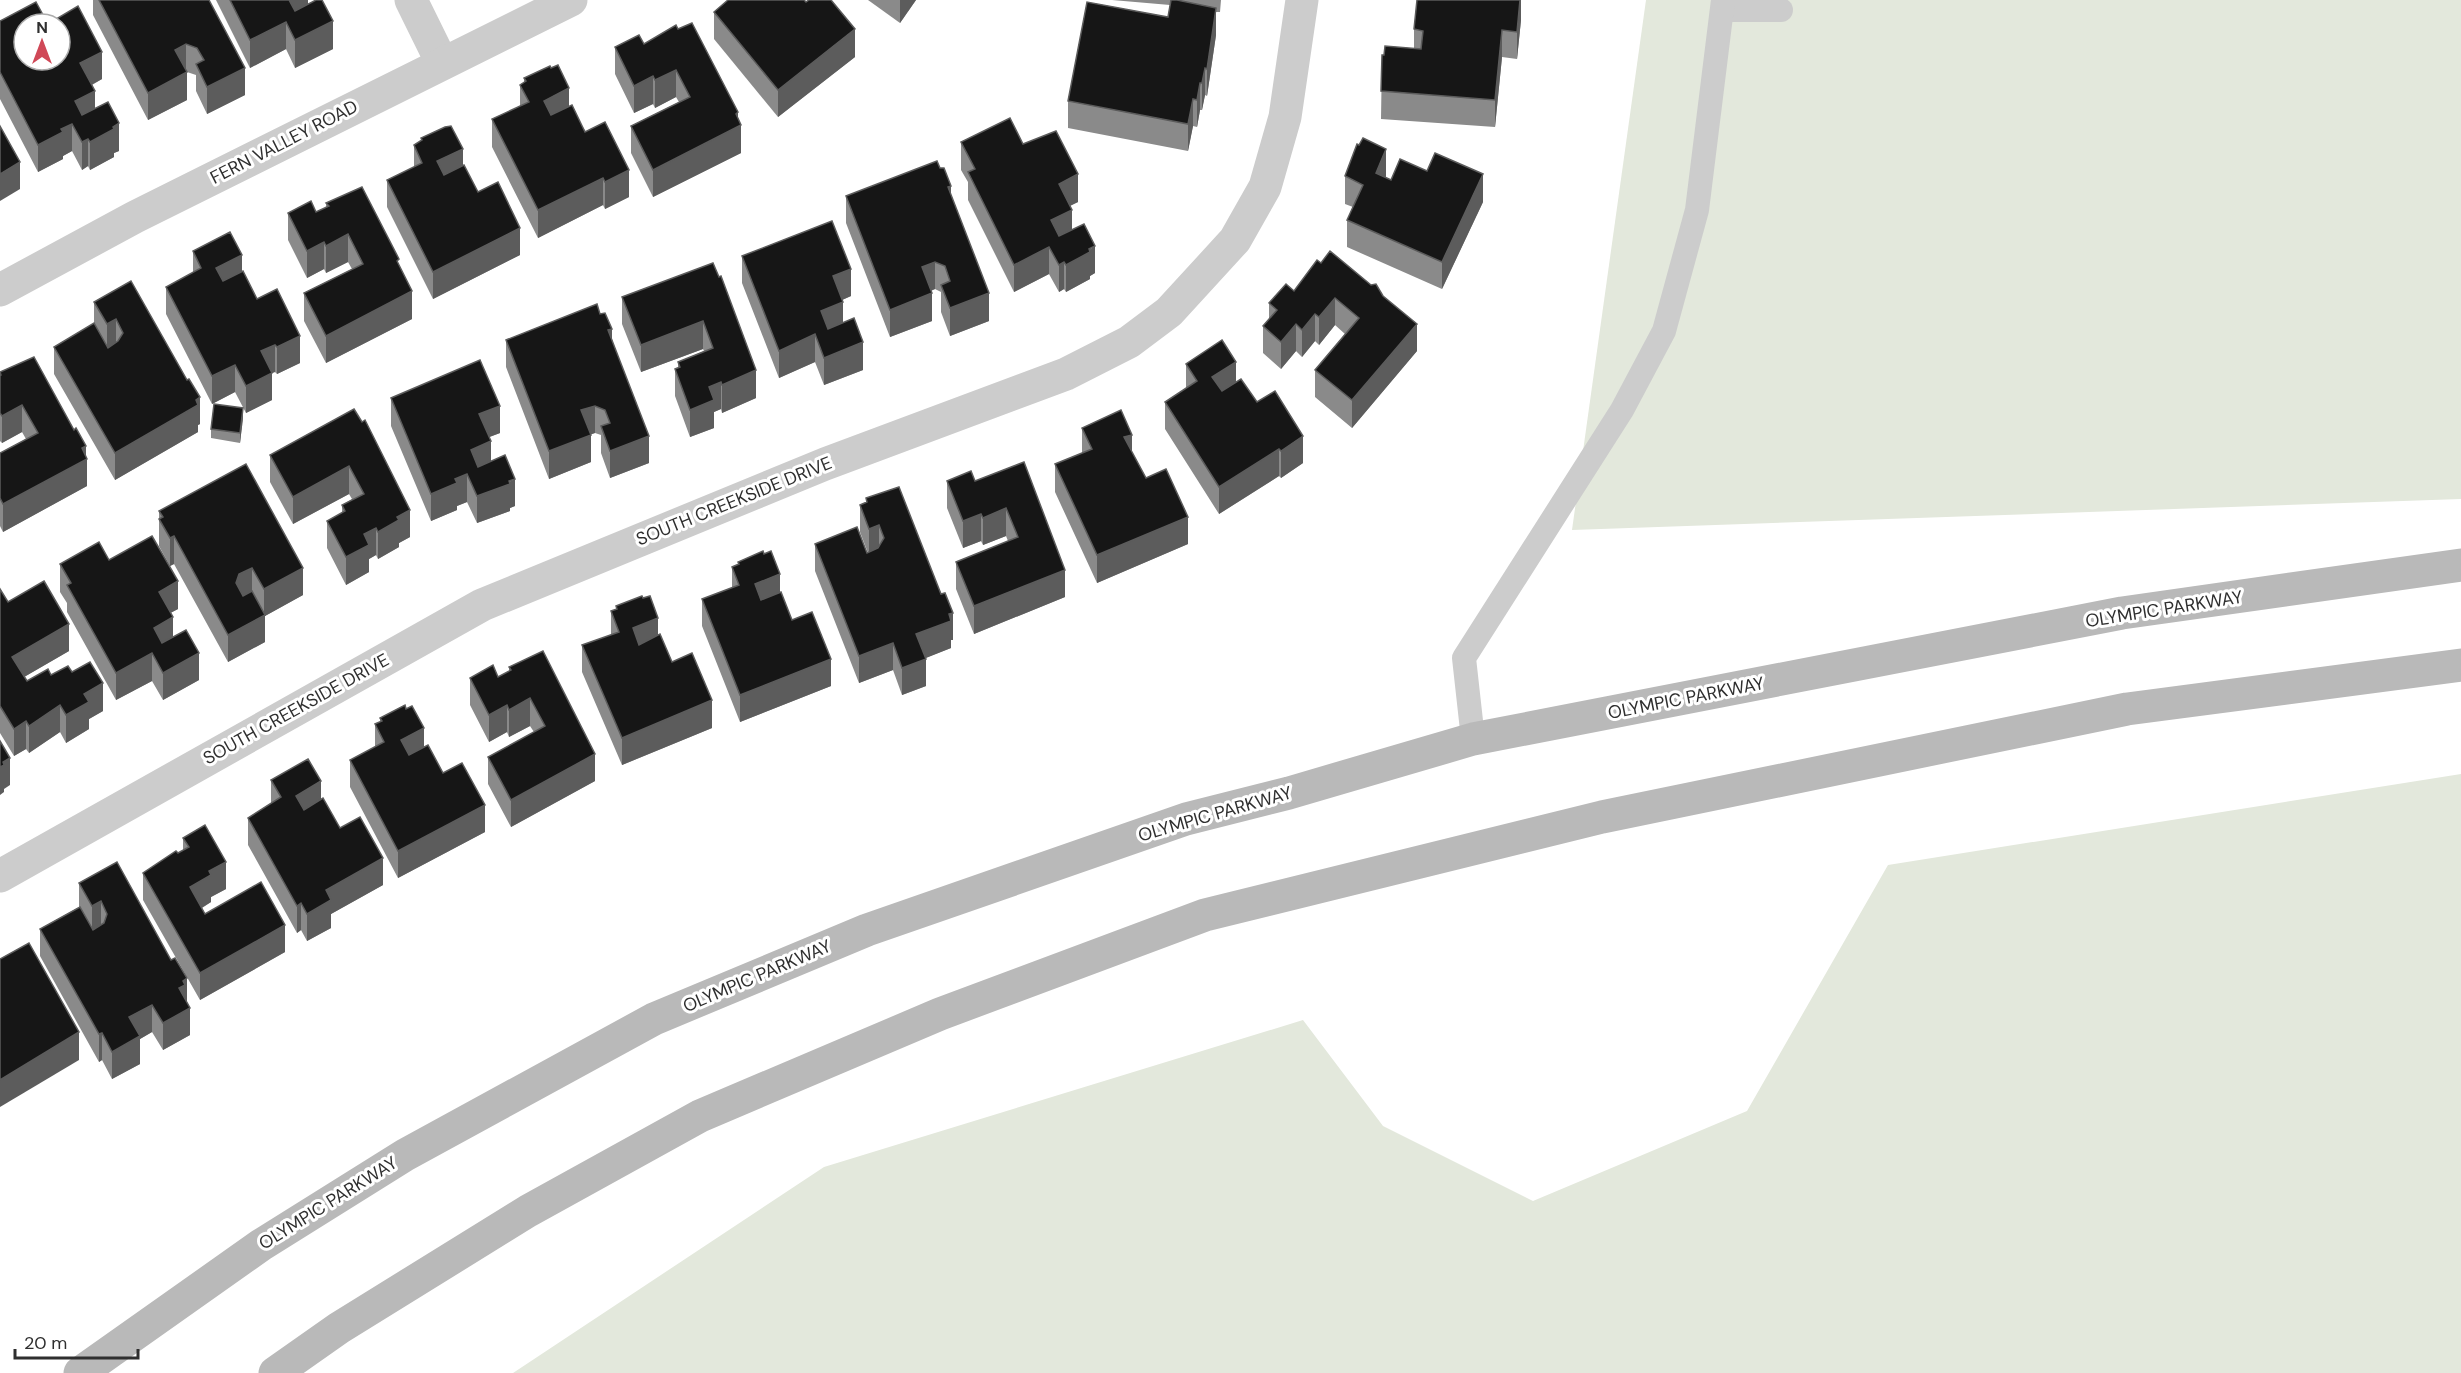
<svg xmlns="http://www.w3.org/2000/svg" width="2461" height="1373" font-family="'DM Sans',sans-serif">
	<rect width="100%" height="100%" fill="#fff"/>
	<g fill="#e3e8dc">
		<path d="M 1646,0 L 2461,0 L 2461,499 L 1572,530 Z"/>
		<path d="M 2461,774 L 2461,1373 L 513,1373 L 824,1167 L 1303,1020 L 1383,1126 L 1533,1201 L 1747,1111 L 1888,865 Z"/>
	</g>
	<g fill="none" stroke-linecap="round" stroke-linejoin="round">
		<g stroke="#ccc" stroke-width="24">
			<path d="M 1723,10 L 1781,10"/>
			<path d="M 1473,739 L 1464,658 L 1622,410 L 1664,331 L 1697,210 L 1723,0"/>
		</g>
		<g stroke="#ccc" stroke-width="33">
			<path d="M 411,0 L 442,63"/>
			<path d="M 0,290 L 135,217 L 571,0"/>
			<path d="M 0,876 L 482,605 L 825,464 L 1066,374 L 1129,342 L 1169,312 L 1235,240 L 1265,187 L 1285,117 L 1302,0"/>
		</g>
		<g stroke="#b9b9b9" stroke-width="33">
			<path d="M 80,1373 L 261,1245 L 405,1155 L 654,1019 L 867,930 L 1186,819 L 1289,793 L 1473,739 L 2122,613 L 2461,565"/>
			<path d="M 275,1373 L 339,1328 L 528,1211 L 700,1116 L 940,1014 L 1205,915 L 1602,817 L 2127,709 L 2461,665"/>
		</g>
	</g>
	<g fill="#8a8a8a">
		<path d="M 93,0 L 209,0 L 245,95 L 207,114 L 196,91 L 196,75 L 187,72 L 187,100 L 148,120 L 93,15 Z"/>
		<path d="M 216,0 L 308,0 L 308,4 L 333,49 L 295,68 L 286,49 L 250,68 Z"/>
		<path d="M 868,0 L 916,0 L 900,23 Z"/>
		<path d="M 1112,0 L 1221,0 L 1220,12 L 1216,12 L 1216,35 L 1207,96 L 1205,95 L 1202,110 L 1200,110 L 1197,127 L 1193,126 L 1188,151 L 1068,128 L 1068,101 L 1168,17 L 1170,5 Z"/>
		<path d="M 1521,0 L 1521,20 L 1517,59 L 1502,57 L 1495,127 L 1381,119 L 1382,55 L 1414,49 L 1414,29 Z"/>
		<path d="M 714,12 L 855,57 L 778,117 L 714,39 Z"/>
		<path d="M 0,21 L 48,24 L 102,79 L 92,85 L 95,108 L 119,151 L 114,153 L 114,157 L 90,170 L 88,166 L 82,170 L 72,151 L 63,156 L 63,159 L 38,172 L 0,99 Z"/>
		<path d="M 678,29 L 738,118 L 741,153 L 653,197 L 631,153 L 631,126 L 679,102 L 676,97 L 655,108 L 653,104 L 634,113 L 615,74 L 615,47 L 644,44 Z"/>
		<path d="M 524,78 L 569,106 L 629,197 L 605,209 L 603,205 L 538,238 L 492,147 L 492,119 L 520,107 L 520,85 L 524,82 Z"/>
		<path d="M 421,138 L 463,166 L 478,192 L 520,255 L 433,299 L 387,207 L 387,180 L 414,167 L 414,145 L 421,141 Z"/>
		<path d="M 961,142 L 1023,144 L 1078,202 L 1070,206 L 1072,230 L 1095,273 L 1090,276 L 1090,279 L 1066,292 L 1064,289 L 1059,292 L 1049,274 L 1014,292 L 968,200 L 968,182 L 961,170 Z"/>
		<path d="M 1345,176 L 1386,176 L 1386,178 L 1391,180 L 1483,202 L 1442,289 L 1347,247 L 1347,220 L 1353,207 L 1345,204 Z"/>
		<path d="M 846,196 L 951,196 L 989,321 L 950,336 L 941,312 L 941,292 L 935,289 L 931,291 L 932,321 L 890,337 L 846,223 Z"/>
		<path d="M 326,203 L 399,266 L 412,319 L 326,363 L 304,321 L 304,293 L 352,269 L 348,262 L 326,273 L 324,269 L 307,278 L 288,240 L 288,213 L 316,212 L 326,208 Z"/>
		<path d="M 193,251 L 242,271 L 257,299 L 300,363 L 277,374 L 275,372 L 272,373 L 272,400 L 246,413 L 235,392 L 212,404 L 166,314 L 166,287 L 193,273 Z"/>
		<path d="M 742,256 L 851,296 L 842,300 L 843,322 L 863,370 L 824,385 L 815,362 L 779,378 L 742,283 Z"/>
		<path d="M 1317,260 L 1417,351 L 1352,428 L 1315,397 L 1315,370 L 1345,334 L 1335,325 L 1319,345 L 1315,341 L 1302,357 L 1296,351 L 1281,369 L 1263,353 L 1263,326 L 1269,319 L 1269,303 L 1294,291 Z"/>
		<path d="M 713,263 L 756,398 L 722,413 L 721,409 L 714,412 L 714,428 L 690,437 L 675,396 L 675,369 L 678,368 L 678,362 L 704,351 L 703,349 L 641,372 L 622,324 L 622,297 Z"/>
		<path d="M 131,281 L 200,424 L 198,425 L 198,432 L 115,480 L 54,374 L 54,347 L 94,323 L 94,302 Z"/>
		<path d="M 600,314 L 612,339 L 649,463 L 610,478 L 601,453 L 601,435 L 595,433 L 591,434 L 591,462 L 549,479 L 506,367 L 506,340 Z"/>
		<path d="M 1186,364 L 1236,382 L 1257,402 L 1303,463 L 1281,478 L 1279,476 L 1219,514 L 1165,429 L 1165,402 L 1186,388 Z"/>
		<path d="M 0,372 L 86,456 L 87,486 L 3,532 L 0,526 L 0,453 L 26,439 L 22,432 L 2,443 L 0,441 Z"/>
		<path d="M 391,398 L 500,433 L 489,437 L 491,462 L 515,506 L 510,508 L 510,511 L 477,523 L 467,502 L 457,506 L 457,510 L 431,521 L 391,426 Z"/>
		<path d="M 354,409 L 410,537 L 399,543 L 399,547 L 378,559 L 376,555 L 369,559 L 369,572 L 346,585 L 327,548 L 327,521 L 342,513 L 342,505 L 352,499 L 349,494 L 293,524 L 270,482 L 270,455 Z"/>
		<path d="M 243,418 L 240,443 L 211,438 L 211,429 Z"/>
		<path d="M 1082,428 L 1132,452 L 1146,478 L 1188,544 L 1097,583 L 1055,492 L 1055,464 L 1082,453 Z"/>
		<path d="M 1024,462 L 1065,597 L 974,634 L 956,589 L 956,562 L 1008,541 L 1006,536 L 983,545 L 981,541 L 963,548 L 947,508 L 947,481 L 975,481 Z"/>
		<path d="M 866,498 L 953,640 L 951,640 L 951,648 L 925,658 L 926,686 L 902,695 L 893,670 L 859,683 L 815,571 L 815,544 L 868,553 L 860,532 L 860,505 L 866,502 Z"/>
		<path d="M 159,511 L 303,595 L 265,616 L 265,642 L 228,662 L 174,564 L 170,566 L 159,546 Z"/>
		<path d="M 109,560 L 178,609 L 170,613 L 173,637 L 199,680 L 163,700 L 152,681 L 116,700 L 67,612 L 67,603 L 60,592 L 60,564 Z"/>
		<path d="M 738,562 L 780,593 L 792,620 L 831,686 L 740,722 L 702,626 L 702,599 L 732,588 L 732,567 L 738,565 Z"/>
		<path d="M 0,589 L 8,602 L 69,651 L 24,677 L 27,681 L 51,675 L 72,672 L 103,711 L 89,719 L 89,729 L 66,743 L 60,732 L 29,753 L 26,749 L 14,756 L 0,733 Z"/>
		<path d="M 616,606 L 658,635 L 672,662 L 712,728 L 622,765 L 582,672 L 582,645 L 611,635 L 611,611 L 616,609 Z"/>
		<path d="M 509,667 L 595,781 L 511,827 L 488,784 L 488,757 L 534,732 L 530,726 L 509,737 L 507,732 L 489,742 L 470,705 L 470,678 L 498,677 L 509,671 Z"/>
		<path d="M 380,718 L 424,747 L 443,773 L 485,832 L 398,878 L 350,787 L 350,760 L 375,747 L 375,724 L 380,722 Z"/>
		<path d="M 271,780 L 321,800 L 340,828 L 383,885 L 331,914 L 331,928 L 307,941 L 301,930 L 297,933 L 248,845 L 248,818 L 271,803 Z"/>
		<path d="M 183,838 L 226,889 L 211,897 L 211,902 L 202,908 L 205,914 L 285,952 L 200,1000 L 143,900 L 143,873 L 183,850 Z"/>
		<path d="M 117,862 L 187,1002 L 190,1035 L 163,1050 L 152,1032 L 140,1039 L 140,1064 L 112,1079 L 102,1060 L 99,1062 L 40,956 L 40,929 L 79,907 L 79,883 Z"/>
	</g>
	<g fill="#5c5c5c">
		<path d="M 288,0 L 308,0 L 308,14 L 288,24 Z"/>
		<path d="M 900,0 L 916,0 L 900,23 Z"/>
		<path d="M 1520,0 L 1521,0 L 1521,20 L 1517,59 L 1517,32 Z"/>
		<path d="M 1216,8 L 1216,35 L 1207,96 L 1207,69 Z"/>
		<path d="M 333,21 L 333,49 L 295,68 L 295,40 Z"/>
		<path d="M 286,22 L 286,49 L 250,68 L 250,40 Z"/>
		<path d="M 855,29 L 855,57 L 778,117 L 778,90 Z"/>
		<path d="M 1502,30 L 1502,57 L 1495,127 L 1495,100 Z"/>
		<path d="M 186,44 L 186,72 L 175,50 Z"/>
		<path d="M 102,52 L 102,79 L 80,91 L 80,63 Z"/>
		<path d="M 245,68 L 245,95 L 207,114 L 207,87 Z"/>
		<path d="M 1205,68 L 1205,95 L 1202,110 L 1202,83 Z"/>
		<path d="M 676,70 L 676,97 L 655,108 L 655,80 Z"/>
		<path d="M 187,72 L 187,100 L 148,120 L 148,93 Z"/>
		<path d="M 653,76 L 653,104 L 634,113 L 634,86 Z"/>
		<path d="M 1200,83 L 1200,110 L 1197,127 L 1197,100 Z"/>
		<path d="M 569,88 L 569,115 L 544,128 L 544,101 Z"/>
		<path d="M 95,91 L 95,118 L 75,128 L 75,101 Z"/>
		<path d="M 1193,99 L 1193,126 L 1188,151 L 1188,124 Z"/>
		<path d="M 738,112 L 738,127 L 741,125 L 741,153 L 653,197 L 653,170 Z"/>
		<path d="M 119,123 L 119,151 L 114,153 L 114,157 L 90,170 L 90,142 Z"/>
		<path d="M 72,124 L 72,151 L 63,156 L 63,159 L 38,172 L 38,145 L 61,129 Z"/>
		<path d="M 88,139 L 88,166 L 82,170 L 82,142 Z"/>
		<path d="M 463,149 L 463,176 L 437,189 L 437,161 Z"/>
		<path d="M 1386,149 L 1386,176 L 1376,200 L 1376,173 Z"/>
		<path d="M 20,162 L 20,189 L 0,201 L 0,174 Z"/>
		<path d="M 629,170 L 629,197 L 605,209 L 605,182 Z"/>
		<path d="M 1078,174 L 1078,202 L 1059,211 L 1059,184 Z"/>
		<path d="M 1483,174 L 1483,202 L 1442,289 L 1442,262 Z"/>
		<path d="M 603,178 L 603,205 L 538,238 L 538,210 Z"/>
		<path d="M 951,186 L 951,213 L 948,187 Z"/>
		<path d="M 1072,210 L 1072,237 L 1051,247 L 1051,220 Z"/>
		<path d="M 520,228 L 520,255 L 433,299 L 433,272 Z"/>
		<path d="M 348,234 L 348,262 L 326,273 L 326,246 Z"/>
		<path d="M 324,242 L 324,269 L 307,278 L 307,251 Z"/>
		<path d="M 1095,246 L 1095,273 L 1090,276 L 1090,279 L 1066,292 L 1066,265 Z"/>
		<path d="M 1049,247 L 1049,274 L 1014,292 L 1014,265 Z"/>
		<path d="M 242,255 L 242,282 L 216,296 L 216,268 Z"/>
		<path d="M 935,262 L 935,289 L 922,294 L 922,267 Z"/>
		<path d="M 1064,262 L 1064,289 L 1059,292 L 1059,265 Z"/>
		<path d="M 851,269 L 851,296 L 833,304 L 833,276 Z"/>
		<path d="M 412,291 L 412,319 L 326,363 L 326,336 Z"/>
		<path d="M 932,293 L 932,321 L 890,337 L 890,310 Z"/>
		<path d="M 989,293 L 989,321 L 950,336 L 950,308 Z"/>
		<path d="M 1335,298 L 1335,325 L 1319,345 L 1319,317 Z"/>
		<path d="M 843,302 L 843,330 L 821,338 L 821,311 Z"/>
		<path d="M 1315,314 L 1315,341 L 1302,357 L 1302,330 Z"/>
		<path d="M 116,319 L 116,347 L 107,351 L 107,324 Z"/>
		<path d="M 703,321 L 703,349 L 641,372 L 641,345 Z"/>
		<path d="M 1296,324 L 1296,351 L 1281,369 L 1281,342 Z"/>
		<path d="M 1417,324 L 1417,351 L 1352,428 L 1352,400 Z"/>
		<path d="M 612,329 L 612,356 L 608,330 Z"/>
		<path d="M 815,334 L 815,362 L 779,378 L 779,351 Z"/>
		<path d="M 300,336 L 300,363 L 277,374 L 277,347 Z"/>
		<path d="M 863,342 L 863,370 L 824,385 L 824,358 Z"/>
		<path d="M 275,345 L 275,372 L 272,373 L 272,400 L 246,413 L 246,386 L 261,351 Z"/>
		<path d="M 1236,362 L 1236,389 L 1212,404 L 1212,377 Z"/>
		<path d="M 235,365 L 235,392 L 212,404 L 212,376 Z"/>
		<path d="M 756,370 L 756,398 L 722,413 L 722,385 Z"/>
		<path d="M 721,382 L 721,409 L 714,412 L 714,428 L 690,437 L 690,410 L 709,387 Z"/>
		<path d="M 200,397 L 200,424 L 198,425 L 198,432 L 115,480 L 115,453 Z"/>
		<path d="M 22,405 L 22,432 L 2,443 L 2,416 Z"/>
		<path d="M 500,406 L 500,433 L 479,441 L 479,414 Z"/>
		<path d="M 595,406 L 595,433 L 581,438 L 581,410 Z"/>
		<path d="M 243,408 L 243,418 L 240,443 L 240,433 Z"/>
		<path d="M 591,435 L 591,462 L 549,479 L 549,451 Z"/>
		<path d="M 1132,435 L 1132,462 L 1124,437 Z"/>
		<path d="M 649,436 L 649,463 L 610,478 L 610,451 Z"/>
		<path d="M 1303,436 L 1303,463 L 1281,478 L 1281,451 Z"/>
		<path d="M 491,441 L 491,468 L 471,477 L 471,450 Z"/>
		<path d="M 86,446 L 86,460 L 87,459 L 87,486 L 3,532 L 3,504 Z"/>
		<path d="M 1279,449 L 1279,476 L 1219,514 L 1219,487 Z"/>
		<path d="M 349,466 L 349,494 L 293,524 L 293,497 Z"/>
		<path d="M 467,474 L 467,502 L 457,506 L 457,510 L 431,521 L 431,494 L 455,479 Z"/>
		<path d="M 515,479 L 515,506 L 510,508 L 510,511 L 477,523 L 477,496 Z"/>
		<path d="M 1006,508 L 1006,536 L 983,545 L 983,518 Z"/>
		<path d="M 410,510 L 410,537 L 399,543 L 399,547 L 378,559 L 378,532 L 397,517 Z"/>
		<path d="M 981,514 L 981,541 L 963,548 L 963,521 Z"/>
		<path d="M 1188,517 L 1188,544 L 1097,583 L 1097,555 Z"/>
		<path d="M 879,525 L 879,552 L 869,556 L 869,529 Z"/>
		<path d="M 376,528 L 376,555 L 369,559 L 369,572 L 346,585 L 346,557 L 364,534 Z"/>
		<path d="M 174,536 L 174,564 L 170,566 L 170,538 Z"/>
		<path d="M 252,568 L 252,595 L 239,602 L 236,583 L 239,574 Z"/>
		<path d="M 303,568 L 303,595 L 265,616 L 265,642 L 228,662 L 228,635 L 264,615 L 264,589 Z"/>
		<path d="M 1065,570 L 1065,597 L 974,634 L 974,606 Z"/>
		<path d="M 780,574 L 780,601 L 755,611 L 755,584 Z"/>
		<path d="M 178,581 L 178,609 L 159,619 L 159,592 Z"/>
		<path d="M 953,613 L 953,640 L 951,640 L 951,648 L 916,662 L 916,634 L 949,614 Z"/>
		<path d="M 173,617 L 173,645 L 154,655 L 154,628 Z"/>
		<path d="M 658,618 L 658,645 L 633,655 L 633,628 Z"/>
		<path d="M 69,624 L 69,651 L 12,684 L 12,657 Z"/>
		<path d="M 893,643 L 893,670 L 859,683 L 859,656 Z"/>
		<path d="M 152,653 L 152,681 L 116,700 L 116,673 Z"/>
		<path d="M 199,653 L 199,680 L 163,700 L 163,673 Z"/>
		<path d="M 831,659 L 831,686 L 740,722 L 740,695 Z"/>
		<path d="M 926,659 L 926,686 L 902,695 L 902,668 Z"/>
		<path d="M 103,683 L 103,711 L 89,719 L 89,729 L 66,743 L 66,715 L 84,694 Z"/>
		<path d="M 530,698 L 530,726 L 509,737 L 509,710 Z"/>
		<path d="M 712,700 L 712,728 L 622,765 L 622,738 Z"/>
		<path d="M 60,705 L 60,732 L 29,753 L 29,726 Z"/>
		<path d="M 507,705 L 507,732 L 489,742 L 489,715 Z"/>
		<path d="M 26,721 L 26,749 L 14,756 L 14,729 Z"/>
		<path d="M 424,728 L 424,755 L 401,767 L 401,740 Z"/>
		<path d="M 595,754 L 595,781 L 511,827 L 511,800 Z"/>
		<path d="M 10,758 L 10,785 L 4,789 L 4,792 L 0,795 L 0,767 L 3,762 Z"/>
		<path d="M 321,781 L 321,809 L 296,823 L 296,796 Z"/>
		<path d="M 485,805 L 485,832 L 398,878 L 398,851 Z"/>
		<path d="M 383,858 L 383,885 L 331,914 L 331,928 L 307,941 L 307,914 L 326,890 Z"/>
		<path d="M 226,862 L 226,889 L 211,897 L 211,902 L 190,915 L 190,887 L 209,871 Z"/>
		<path d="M 101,901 L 101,928 L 92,933 L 92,906 Z"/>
		<path d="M 301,903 L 301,930 L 297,933 L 297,906 Z"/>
		<path d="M 285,925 L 285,952 L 200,1000 L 200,973 Z"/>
		<path d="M 187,978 L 187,1005 L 190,1008 L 190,1035 L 163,1050 L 163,1023 L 183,981 Z"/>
		<path d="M 152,1005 L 152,1032 L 140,1039 L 140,1064 L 112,1079 L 112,1052 L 129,1017 Z"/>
		<path d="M 79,1032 L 79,1060 L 0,1107 L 0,1080 Z"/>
		<path d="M 102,1033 L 102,1060 L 99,1062 L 99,1034 Z"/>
	</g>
	<g fill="#161616" stroke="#5c5c5c" stroke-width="1.5" fill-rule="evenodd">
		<path d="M 99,0 L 209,0 L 245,68 L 207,87 L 196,64 L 204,60 L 197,48 L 186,44 L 175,50 L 187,72 L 148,93 Z"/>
		<path d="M 230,0 L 289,0 L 295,11 L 316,0 L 322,0 L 333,21 L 295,40 L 286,22 L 250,40 Z"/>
		<path d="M 728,0 L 804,0 L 806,2 L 809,0 L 831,0 L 855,29 L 778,90 L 714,12 Z"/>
		<path d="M 1171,0 L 1177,0 L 1216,8 L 1207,69 L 1205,68 L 1202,83 L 1200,83 L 1197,100 L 1193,99 L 1188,124 L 1068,101 L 1087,2 L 1168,17 Z"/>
		<path d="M 1417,0 L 1520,0 L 1517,32 L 1502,30 L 1495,100 L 1381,91 L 1382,55 L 1384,55 L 1385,46 L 1421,49 L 1423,31 L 1414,29 Z"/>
		<path d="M 36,2 L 48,24 L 78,6 L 102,52 L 80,63 L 95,91 L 75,101 L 82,115 L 108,102 L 119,123 L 113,127 L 114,129 L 90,142 L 88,139 L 82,142 L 72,124 L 61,129 L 63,132 L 38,145 L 0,72 L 0,21 ZM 24,24 L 60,24 L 60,60 L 24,60 Z"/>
		<path d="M 692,23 L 738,112 L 736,114 L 741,125 L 653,170 L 631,126 L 690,97 L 676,70 L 655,80 L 653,76 L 634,86 L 615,47 L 639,35 L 644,44 L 676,25 L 678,29 Z"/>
		<path d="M 558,65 L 569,88 L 544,101 L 551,115 L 572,105 L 585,132 L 605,122 L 629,170 L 605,182 L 603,178 L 538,210 L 492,119 L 529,102 L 520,85 L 526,81 L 524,78 L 550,66 L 551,68 Z"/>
		<path d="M 1010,118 L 1023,144 L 1056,131 L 1078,174 L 1059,184 L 1072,210 L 1051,220 L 1059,236 L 1084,224 L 1095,246 L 1089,249 L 1090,252 L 1066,265 L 1064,262 L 1059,265 L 1049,247 L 1014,265 L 968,172 L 975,169 L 961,142 Z"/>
		<path d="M 0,126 L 20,162 L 0,174 Z"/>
		<path d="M 451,126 L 463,149 L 437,161 L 444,175 L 464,165 L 478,192 L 498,182 L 520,228 L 433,272 L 387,180 L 422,163 L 414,145 L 422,140 L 421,138 L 445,127 Z"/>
		<path d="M 1363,138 L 1386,149 L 1376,173 L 1391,180 L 1400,159 L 1427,171 L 1435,153 L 1483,174 L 1442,262 L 1347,220 L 1363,185 L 1345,176 L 1357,144 L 1359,145 Z"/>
		<path d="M 937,161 L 940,168 L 944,168 L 951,186 L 948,187 L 989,293 L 950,308 L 941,285 L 950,281 L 945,266 L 935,262 L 922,267 L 932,293 L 890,310 L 846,196 Z"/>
		<path d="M 362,187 L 399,259 L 397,261 L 412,291 L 326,336 L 304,293 L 363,264 L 348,234 L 326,246 L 324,242 L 307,251 L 288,213 L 311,201 L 316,212 L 329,206 L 326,203 Z"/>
		<path d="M 832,221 L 851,269 L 833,276 L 843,302 L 821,311 L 828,329 L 854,318 L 863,342 L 824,358 L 815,334 L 779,351 L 742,256 Z"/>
		<path d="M 230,232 L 242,255 L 216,268 L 223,281 L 243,271 L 257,299 L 277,289 L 300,336 L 277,347 L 275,345 L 261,351 L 272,373 L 246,386 L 235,365 L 212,376 L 166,287 L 201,268 L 193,251 Z"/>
		<path d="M 1330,251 L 1371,285 L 1376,284 L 1383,296 L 1417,324 L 1352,400 L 1315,370 L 1359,318 L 1335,298 L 1319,317 L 1315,314 L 1302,330 L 1296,324 L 1281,342 L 1263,326 L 1277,310 L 1269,303 L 1286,284 L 1294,291 L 1317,260 L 1321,263 Z"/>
		<path d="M 713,263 L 719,277 L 721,276 L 756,370 L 722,385 L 721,382 L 709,387 L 714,400 L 690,410 L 675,369 L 680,367 L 678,362 L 713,348 L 703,321 L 641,345 L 622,297 Z"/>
		<path d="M 131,281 L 187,380 L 189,379 L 200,397 L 196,400 L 198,405 L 115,453 L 54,347 L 94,323 L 108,348 L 118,341 L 123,333 L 116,319 L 107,324 L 94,302 Z"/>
		<path d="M 597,304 L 600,314 L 605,313 L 612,329 L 608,330 L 649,436 L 610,451 L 601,426 L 610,423 L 605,410 L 595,406 L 581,410 L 591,435 L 549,451 L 506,340 Z"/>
		<path d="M 1222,340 L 1236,362 L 1212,377 L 1222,391 L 1241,379 L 1257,402 L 1275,391 L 1303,436 L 1281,451 L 1279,449 L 1219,487 L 1165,402 L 1197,381 L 1186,364 Z"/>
		<path d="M 34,357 L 74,430 L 76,428 L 86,446 L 82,448 L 87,459 L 3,504 L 0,498 L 0,453 L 38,433 L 22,405 L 2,416 L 0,413 L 0,376 L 1,375 L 0,372 Z"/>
		<path d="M 480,360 L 500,406 L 479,414 L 491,441 L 471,450 L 478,467 L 505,455 L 515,479 L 509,481 L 510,484 L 477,496 L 467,474 L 455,479 L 457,483 L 431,494 L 391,398 Z"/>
		<path d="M 214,404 L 243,408 L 240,433 L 211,429 Z"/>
		<path d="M 354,409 L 362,422 L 365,420 L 410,510 L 397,517 L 399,520 L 378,532 L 376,528 L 364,534 L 369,545 L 346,557 L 327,521 L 345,511 L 342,505 L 364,494 L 349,466 L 293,497 L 270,455 Z"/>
		<path d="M 1121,410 L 1132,435 L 1124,437 L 1146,478 L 1166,469 L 1188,517 L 1097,555 L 1055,464 L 1092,449 L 1082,428 Z"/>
		<path d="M 1024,462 L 1065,570 L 974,606 L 956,562 L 1018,537 L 1006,508 L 983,518 L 981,514 L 963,521 L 947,481 L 971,471 L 975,481 Z"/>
		<path d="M 246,464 L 303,568 L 264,589 L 252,568 L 239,574 L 236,583 L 243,596 L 252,591 L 265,615 L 228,635 L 174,536 L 170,538 L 159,519 L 163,517 L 159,511 Z"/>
		<path d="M 899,487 L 941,594 L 945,593 L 953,613 L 949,614 L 951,621 L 916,634 L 926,659 L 902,668 L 893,643 L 859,656 L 815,544 L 857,527 L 867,553 L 878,548 L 884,538 L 879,525 L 869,529 L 860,505 L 867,502 L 866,498 Z"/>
		<path d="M 152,536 L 178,581 L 159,592 L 173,617 L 154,628 L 162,643 L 186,630 L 199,653 L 163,673 L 152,653 L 116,673 L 67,585 L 71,583 L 60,564 L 99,542 L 109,560 Z"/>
		<path d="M 763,551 L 764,554 L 771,551 L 780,574 L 755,584 L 761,600 L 781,592 L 792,620 L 812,612 L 831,659 L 740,695 L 702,599 L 739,585 L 732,567 L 739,564 L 738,562 Z"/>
		<path d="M 44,581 L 69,624 L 12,657 L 27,681 L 48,669 L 51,675 L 68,666 L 72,672 L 90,662 L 103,683 L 84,694 L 89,702 L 66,715 L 60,705 L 29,726 L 26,721 L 14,729 L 0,706 L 0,589 L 8,602 Z"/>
		<path d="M 642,596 L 643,598 L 650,596 L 658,618 L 633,628 L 639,645 L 660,634 L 672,662 L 692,653 L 712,700 L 622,738 L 582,645 L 619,632 L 611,611 L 617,609 L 616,606 Z"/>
		<path d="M 543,651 L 595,754 L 511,800 L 488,757 L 545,726 L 530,698 L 509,710 L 507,705 L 489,715 L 470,678 L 493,665 L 498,677 L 511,670 L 509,667 Z"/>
		<path d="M 405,705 L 406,709 L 412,706 L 424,728 L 401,740 L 409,755 L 428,745 L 443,773 L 462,763 L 485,805 L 398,851 L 350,760 L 384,742 L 375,724 L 382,721 L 380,718 Z"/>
		<path d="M 0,741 L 10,758 L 3,762 L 4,765 L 0,767 Z"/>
		<path d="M 308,759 L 321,781 L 296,796 L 304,810 L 323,798 L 340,828 L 360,817 L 383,858 L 326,890 L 331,900 L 307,914 L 301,903 L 297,906 L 248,818 L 281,797 L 271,780 Z"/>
		<path d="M 205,825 L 226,862 L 209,871 L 211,875 L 190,887 L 205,914 L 261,882 L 285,925 L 200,973 L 143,873 L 176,851 L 178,853 L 189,847 L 183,838 Z"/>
		<path d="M 117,862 L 171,960 L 175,958 L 187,978 L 183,981 L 185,985 L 179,988 L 190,1008 L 163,1023 L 152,1005 L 129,1017 L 140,1036 L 112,1052 L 102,1033 L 99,1034 L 40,929 L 80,907 L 93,930 L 104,923 L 107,914 L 101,901 L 92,906 L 79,883 Z"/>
		<path d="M 29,943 L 79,1032 L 0,1080 L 0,959 Z"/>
	</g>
	<g text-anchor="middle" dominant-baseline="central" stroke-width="6" stroke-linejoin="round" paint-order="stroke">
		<g font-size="18" fill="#2f2f2f" stroke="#fff">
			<text transform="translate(284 142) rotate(-27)">FERN VALLEY ROAD</text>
			<text transform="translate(734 501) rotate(-22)">SOUTH CREEKSIDE DRIVE</text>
			<text transform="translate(2164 609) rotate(-9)">OLYMPIC PARKWAY</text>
			<text transform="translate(1686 698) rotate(-11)">OLYMPIC PARKWAY</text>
			<text transform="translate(296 709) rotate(-29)">SOUTH CREEKSIDE DRIVE</text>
			<text transform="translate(1215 814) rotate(-16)">OLYMPIC PARKWAY</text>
			<text transform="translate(757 976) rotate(-23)">OLYMPIC PARKWAY</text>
			<text transform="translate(328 1203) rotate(-32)">OLYMPIC PARKWAY</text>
		</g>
	</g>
	<g transform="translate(42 42)"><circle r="28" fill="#ffffff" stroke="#acacac" stroke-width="1.5"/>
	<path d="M0-4.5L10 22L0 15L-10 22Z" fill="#d04857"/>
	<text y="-9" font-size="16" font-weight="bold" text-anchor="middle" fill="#2f2f2f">N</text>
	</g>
	<path d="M15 1349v9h123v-9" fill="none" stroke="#2f2f2f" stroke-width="3"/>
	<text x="24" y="1349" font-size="18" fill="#2f2f2f" stroke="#ffffff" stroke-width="4.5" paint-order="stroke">20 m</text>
</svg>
